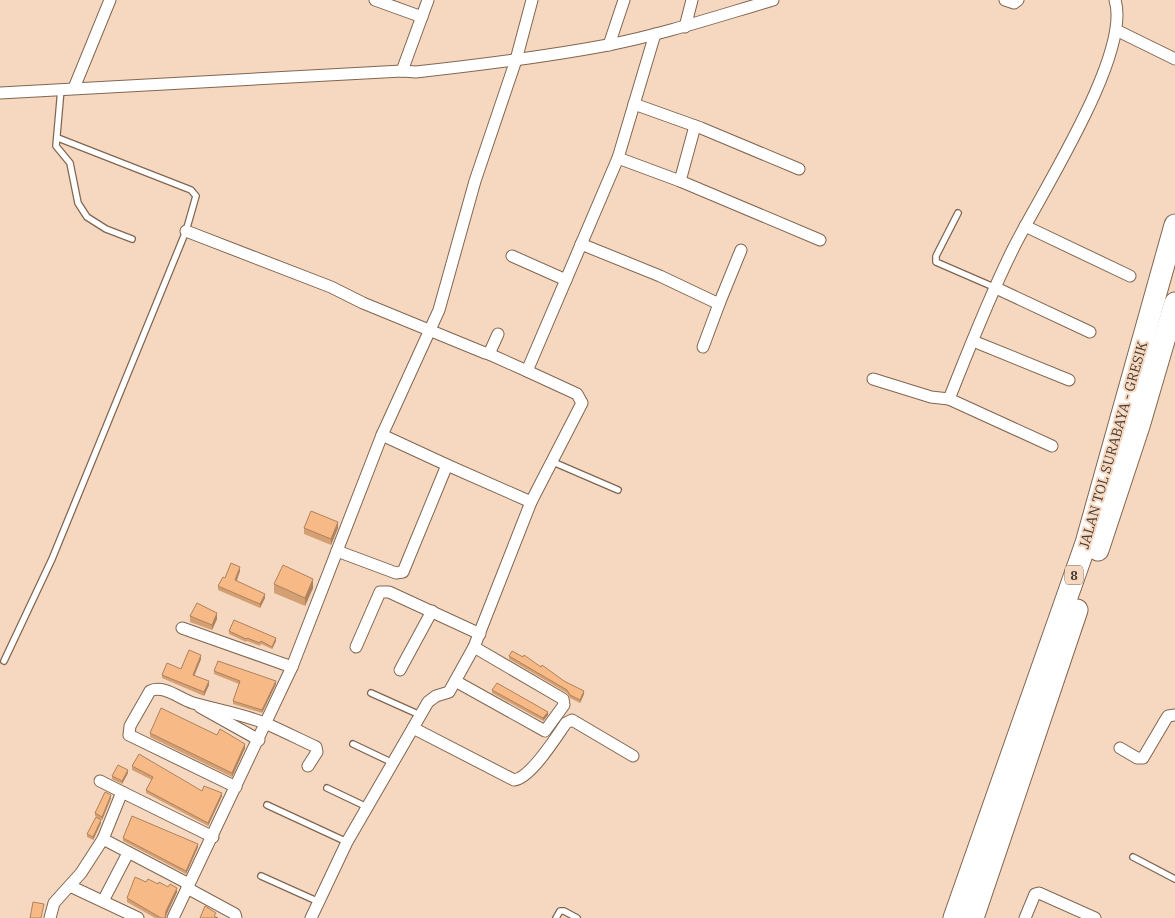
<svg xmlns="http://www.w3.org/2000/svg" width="1175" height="918" font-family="'IBM Plex Serif',serif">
	<rect width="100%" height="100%" fill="#f6d8c0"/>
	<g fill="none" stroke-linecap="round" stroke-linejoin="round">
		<g stroke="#806650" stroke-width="8">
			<g id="lane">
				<path d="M 61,89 L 56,146 L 70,163 L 78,203 L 87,217 L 106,229 L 132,239"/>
				<path d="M 958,213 L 936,256 L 936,262 L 996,288"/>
				<path d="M 553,462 L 618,490"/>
				<path d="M 4,661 L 52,559 L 186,231 L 196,196 L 191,190 L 58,138"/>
				<path d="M 371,693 L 420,715"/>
				<path d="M 353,744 L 393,763"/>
				<path d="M 327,788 L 367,807"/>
				<path d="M 267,805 L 347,842"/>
				<path d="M 1133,857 L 1175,879"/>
				<path d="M 261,876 L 319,902"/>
				<path d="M 556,918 L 560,911 L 564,911 L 577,918"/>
			</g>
		</g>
		<g stroke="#806650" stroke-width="13">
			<g id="street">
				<path d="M 375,0 L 422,17"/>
				<path d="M 1005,0 L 1014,3 L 1018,0"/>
				<path d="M 685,27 L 692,0"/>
				<path d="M 1116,30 L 1175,59"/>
				<path d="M 609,45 L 624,0"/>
				<path d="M 402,71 L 428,0"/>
				<path d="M 74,88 L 110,0"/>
				<path d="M 0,93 L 402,71 L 416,72 C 480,65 544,57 608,45 C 664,34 718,16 773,0"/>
				<path d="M 634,104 L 701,128 L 799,169"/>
				<path d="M 618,158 L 680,181 L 820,240"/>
				<path d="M 680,181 L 695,126"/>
				<path d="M 1025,226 L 1130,276"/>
				<path d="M 186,231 L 331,287 L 363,303 L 485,353 L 489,354 L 498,334"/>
				<path d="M 581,244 L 660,276 L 719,304 L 741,250"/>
				<path d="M 512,256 L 566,280"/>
				<path d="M 996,288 L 1090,332"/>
				<path d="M 973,341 L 1069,380"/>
				<path d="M 703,347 L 719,304"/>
				<path d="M 489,354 L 527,371"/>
				<path d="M 873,379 L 931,397 L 949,399"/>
				<path d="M 382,435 L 447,465"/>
				<path d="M 1052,446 L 949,399 C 969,349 989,297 1013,249 C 1039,196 1132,54 1115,0"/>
				<path d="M 337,551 L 396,573 L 403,572 L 447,465 L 531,502"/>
				<path d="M 182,628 L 292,667"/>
				<path d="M 356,647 L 380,592 L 389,592 L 480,634"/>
				<path d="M 400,670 L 432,611"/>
				<path d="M 457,682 L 545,731 L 564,705 L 563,699 L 474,647 L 531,502 L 582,403 L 577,394 L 527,371 L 618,158 L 655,34"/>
				<path d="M 200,707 L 259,740"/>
				<path d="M 413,728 L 514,780 C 531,778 556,737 566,723 L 572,720 L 633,756"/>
				<path d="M 1120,748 L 1137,758 L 1143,758 L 1166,719 L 1168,716 L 1175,715"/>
				<path d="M 100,781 L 122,792 L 103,839 L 189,884"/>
				<path d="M 236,787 L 129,735 L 130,726 L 150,691 C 163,684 180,699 193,703 C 217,710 243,714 267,724 C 283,731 299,739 316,747 L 317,752 L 308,766"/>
				<path d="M 122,792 L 213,837"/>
				<path d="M 70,886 L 138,918"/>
				<path d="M 187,888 L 235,914 L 236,918"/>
				<path d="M 103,901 L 128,853"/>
				<path d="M 50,918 L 54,903 L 81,873 L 103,839"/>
				<path d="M 173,918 L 292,667 L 382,435 L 439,310 L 475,181 L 516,60 L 532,0"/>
				<path d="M 311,918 L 347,842 L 428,702 L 436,696 L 449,692 L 474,647"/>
				<path d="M 1025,918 L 1035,894 L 1039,893 L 1095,918"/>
			</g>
		</g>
		<g stroke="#806650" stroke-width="23">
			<g id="highway">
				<path d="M 1098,550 L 1139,426 L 1175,303"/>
				<path d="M 954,918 L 1086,543 L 1175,225"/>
				<path d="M 973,918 L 1077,610"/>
			</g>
		</g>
		<use href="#lane" stroke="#fff" stroke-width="5.5"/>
		<use href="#street" stroke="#fff" stroke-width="11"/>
		<use href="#highway" stroke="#fff" stroke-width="21"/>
	</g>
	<g fill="#d4a073">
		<path d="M 304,528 L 338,528 L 331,545 L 304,534 Z"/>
		<path d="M 240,571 L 237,581 L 265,598 L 260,608 L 218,590 L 218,586 L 225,578 Z"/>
		<path d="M 274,584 L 313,588 L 305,606 L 274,593 Z"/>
		<path d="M 190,616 L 217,619 L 212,630 L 190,622 Z"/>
		<path d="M 229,631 L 276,641 L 272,649 L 261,644 L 260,646 L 247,641 L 246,642 L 229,634 Z"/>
		<path d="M 509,656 L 541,667 L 584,694 L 580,703 L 570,698 L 567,693 L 509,659 Z"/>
		<path d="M 201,659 L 194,676 L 209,685 L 204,696 L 162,678 L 162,675 L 181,669 Z"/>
		<path d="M 214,671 L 276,684 L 262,713 L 233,704 L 233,701 L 239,684 L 214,674 Z"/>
		<path d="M 492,690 L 548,715 L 543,721 L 492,693 Z"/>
		<path d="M 150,733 L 245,748 L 232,777 L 150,737 Z"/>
		<path d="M 132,766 L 202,791 L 222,796 L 208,826 L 146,793 L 146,790 L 152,780 L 132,770 Z"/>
		<path d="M 128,773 L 122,784 L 112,779 L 112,776 Z"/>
		<path d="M 111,798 L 102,820 L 95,816 L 95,813 Z"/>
		<path d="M 101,823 L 93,840 L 87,837 L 87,834 Z"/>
		<path d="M 123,838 L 198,847 L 186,874 L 123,841 Z"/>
		<path d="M 146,882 L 158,884 L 177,892 L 166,915 L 166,918 L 155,918 L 127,902 L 127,898 Z"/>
	</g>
	<g fill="#ad825e">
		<path d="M 338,522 L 338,528 L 331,545 L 331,539 Z"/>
		<path d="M 240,567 L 240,571 L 235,584 L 235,580 Z"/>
		<path d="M 313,579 L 313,588 L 305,606 L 305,598 Z"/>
		<path d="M 265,594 L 265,598 L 260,608 L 260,604 Z"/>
		<path d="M 217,613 L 217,619 L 212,630 L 212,625 Z"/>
		<path d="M 276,638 L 276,641 L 272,649 L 272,647 Z"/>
		<path d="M 201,655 L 201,659 L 193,679 L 193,675 Z"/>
		<path d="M 209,681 L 209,685 L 204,696 L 204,692 Z"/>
		<path d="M 276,681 L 276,684 L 262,713 L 262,710 Z"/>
		<path d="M 584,691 L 584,694 L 580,703 L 580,700 Z"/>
		<path d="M 548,712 L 548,715 L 543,721 L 543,718 Z"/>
		<path d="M 245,744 L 245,748 L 232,777 L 232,773 Z"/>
		<path d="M 128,770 L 128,773 L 122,784 L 122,781 Z"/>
		<path d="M 222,793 L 222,796 L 208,826 L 208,823 Z"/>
		<path d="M 111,795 L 111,798 L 102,820 L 102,817 Z"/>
		<path d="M 101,820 L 101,823 L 93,840 L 93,837 Z"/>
		<path d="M 198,844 L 198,847 L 186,874 L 186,871 Z"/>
		<path d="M 177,888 L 177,892 L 165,918 L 166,911 Z"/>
	</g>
	<g fill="#f7ba86" stroke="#ad825e">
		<path d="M 311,511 L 338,522 L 331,539 L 304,528 Z"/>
		<path d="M 231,563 L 240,567 L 235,580 L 265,594 L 260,604 L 218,586 L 223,577 L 225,578 Z"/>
		<path d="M 283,565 L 313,579 L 305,598 L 274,584 Z"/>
		<path d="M 197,603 L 217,613 L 212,625 L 190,616 Z"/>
		<path d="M 234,620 L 276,638 L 272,647 L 261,641 L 260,643 L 247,638 L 246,639 L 229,631 Z"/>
		<path d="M 189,650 L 201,655 L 193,675 L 209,681 L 204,692 L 162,675 L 167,663 L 181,669 Z"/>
		<path d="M 512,651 L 523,657 L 524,655 L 541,667 L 542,665 L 564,681 L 584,691 L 580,700 L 570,695 L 567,690 L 509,656 Z"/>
		<path d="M 218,661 L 276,681 L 262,710 L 233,701 L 240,681 L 214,671 Z"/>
		<path d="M 497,683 L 548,712 L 543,718 L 492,690 Z"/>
		<path d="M 161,708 L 217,735 L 220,729 L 245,744 L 232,773 L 150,733 Z"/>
		<path d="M 139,754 L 202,791 L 204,786 L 222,793 L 208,823 L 146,790 L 153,777 L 132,766 Z"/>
		<path d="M 118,765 L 128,770 L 122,781 L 112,776 Z"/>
		<path d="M 105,792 L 111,795 L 102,817 L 95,813 Z"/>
		<path d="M 132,816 L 198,844 L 186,871 L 123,838 Z"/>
		<path d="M 96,817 L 101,820 L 93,837 L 87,834 Z"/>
		<path d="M 135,877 L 146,882 L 148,879 L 158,884 L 159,882 L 168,887 L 170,884 L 177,888 L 166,911 L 165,918 L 161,918 L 127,898 Z"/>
		<path d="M 33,902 L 44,904 L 41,918 L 30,918 Z"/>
		<path d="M 205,906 L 216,913 L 214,916 L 218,918 L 200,918 Z"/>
	</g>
	<g text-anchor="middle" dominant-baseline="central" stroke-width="4" stroke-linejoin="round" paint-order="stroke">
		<rect fill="#f6d8c0" stroke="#7b695c" stroke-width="1" x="1065" y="565.5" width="18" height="19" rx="4"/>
		<g font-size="12" font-weight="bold" fill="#463a31">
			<text x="1074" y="575">8</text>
		</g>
		<g font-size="14" fill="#463a31" stroke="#f6d8c0">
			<text transform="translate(1113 445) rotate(-74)">JALAN TOL SURABAYA - GRESIK</text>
		</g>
	</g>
</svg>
